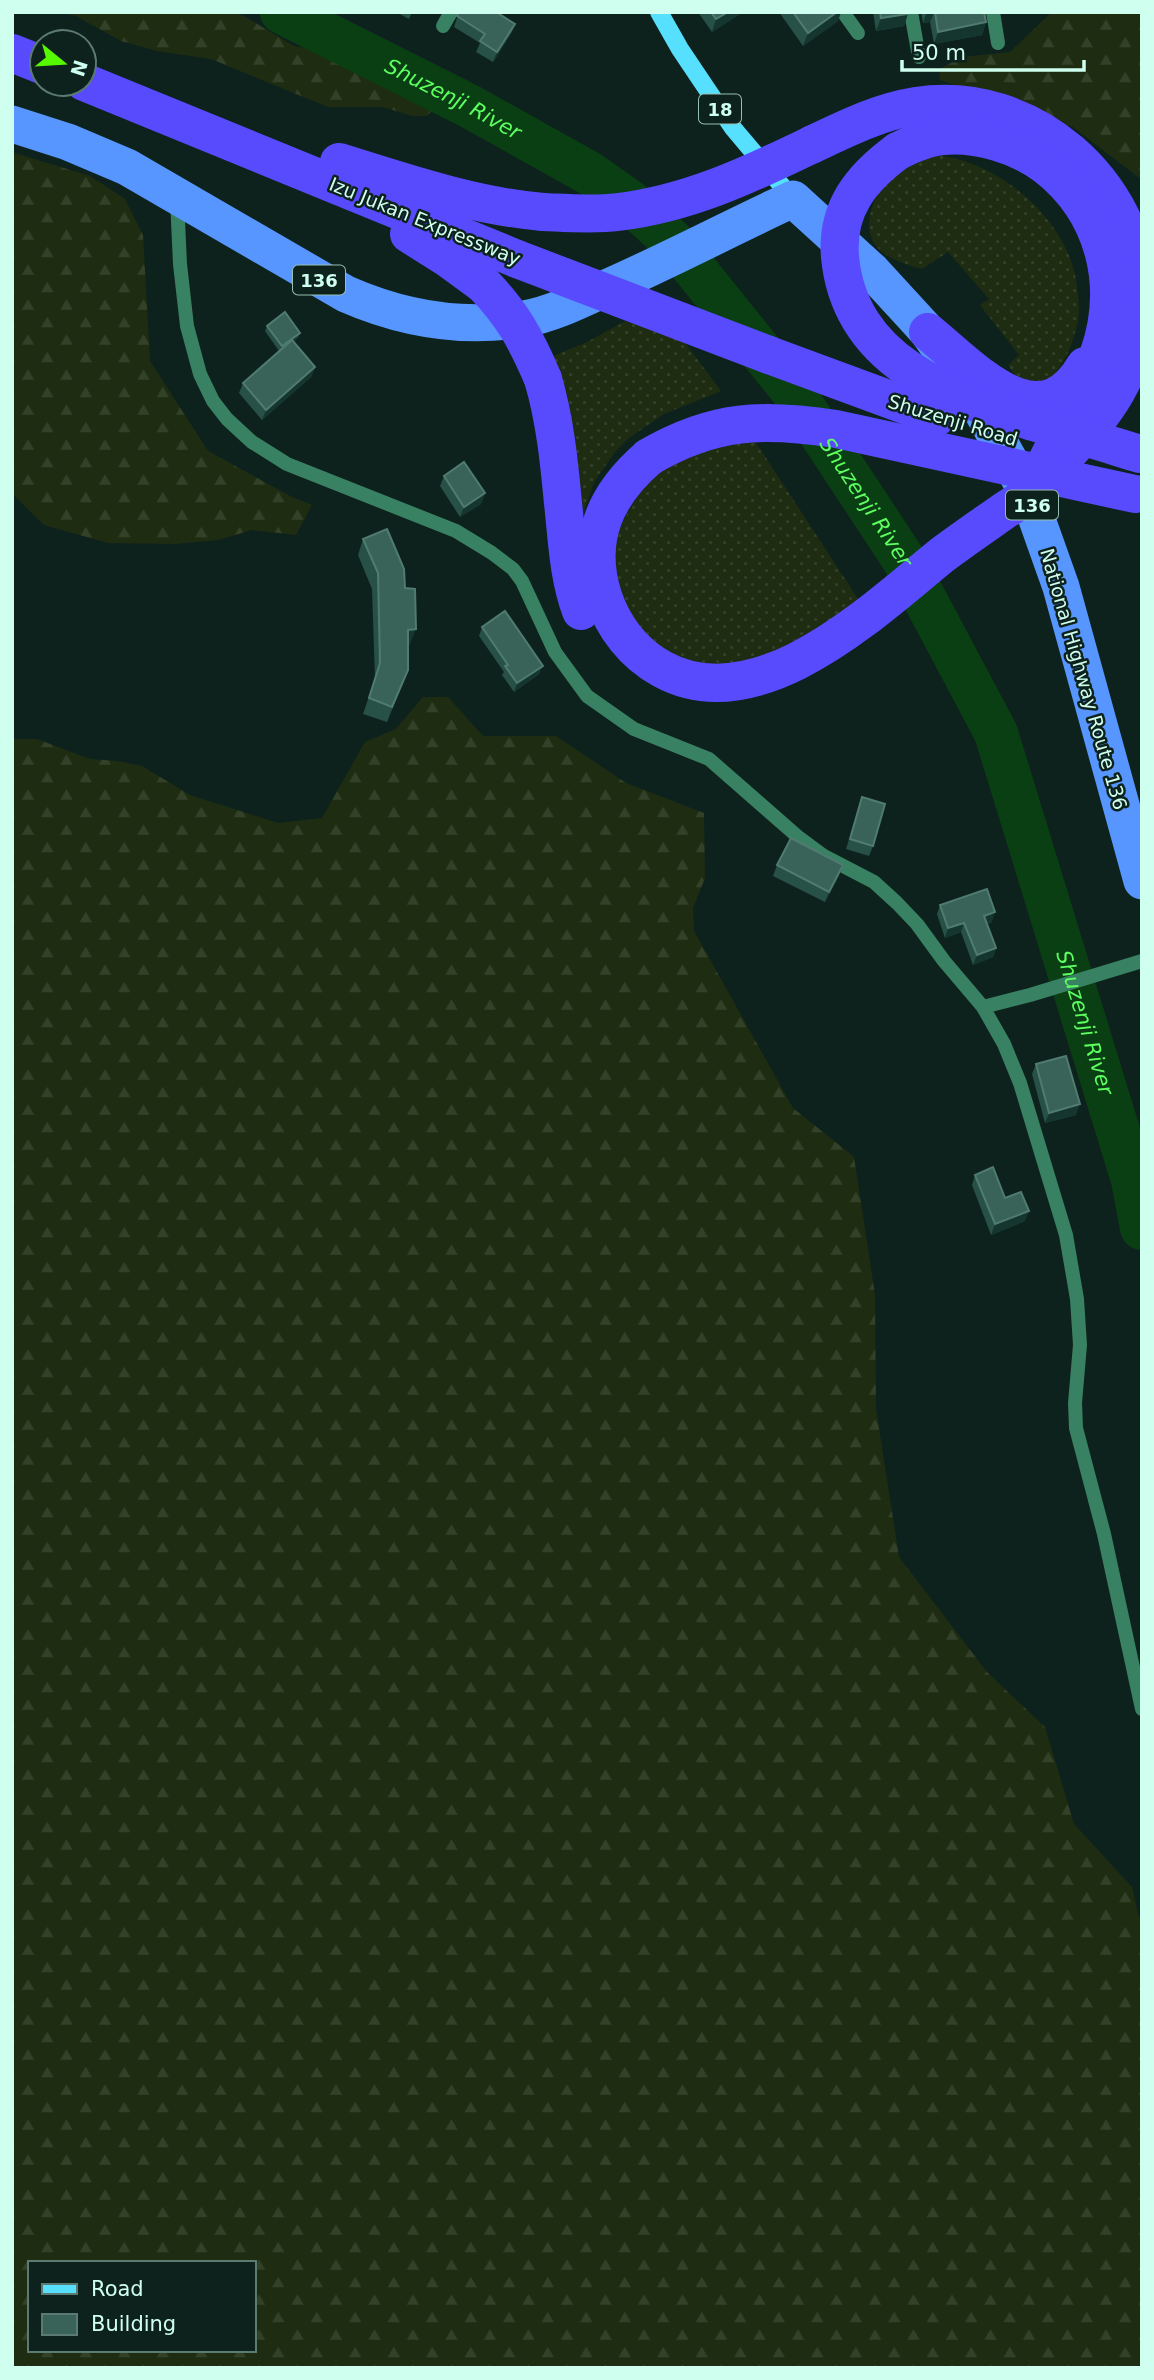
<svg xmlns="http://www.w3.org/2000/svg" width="1154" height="2380" font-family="'DejaVu Sans',sans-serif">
	<defs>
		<pattern id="grass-dots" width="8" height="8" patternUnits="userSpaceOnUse" patternTransform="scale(1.75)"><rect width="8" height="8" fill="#1e2c11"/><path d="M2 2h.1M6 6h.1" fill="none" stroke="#334128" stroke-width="1.8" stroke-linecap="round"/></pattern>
		<pattern id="forest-firs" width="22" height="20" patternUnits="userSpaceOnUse" patternTransform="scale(1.75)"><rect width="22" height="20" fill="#1e2c11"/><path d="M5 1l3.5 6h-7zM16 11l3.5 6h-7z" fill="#334128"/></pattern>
	</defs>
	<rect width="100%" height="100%" fill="#0e221d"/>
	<g fill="url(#grass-dots)">
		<path d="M 936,154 C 948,157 961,159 972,164 C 997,173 1025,193 1042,213 C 1057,230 1070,252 1075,274 C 1077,286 1079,300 1079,312 C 1078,332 1062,380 1039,383 C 1033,384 1024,380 1018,379 L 1008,365 L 1019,355 L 980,305 L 989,299 L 948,252 L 922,269 C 863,254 857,229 886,177 Z"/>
		<path d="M 625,321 L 683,340 L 721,391 L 664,414 L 629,438 L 615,452 L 594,482 L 583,515 L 570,445 L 568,396 L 553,356 L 587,342 Z"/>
		<path d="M 753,438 L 860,602 L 789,644 L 744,665 L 680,665 L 632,628 L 612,563 L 615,537 L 629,510 L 645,485 L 670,461 Z"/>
	</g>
	<g fill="url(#forest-firs)" fill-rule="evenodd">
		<path d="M 60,12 L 232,12 L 244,16 L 294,46 L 327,51 L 359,62 L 401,96 L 427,102 L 431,112 L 426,116 L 412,116 L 383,107 L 328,107 L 211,59 L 157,51 L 121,41 L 76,16 Z"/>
		<path d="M 1052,12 L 1142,12 L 1142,180 L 1073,127 L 940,80 L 939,69 L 963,57 L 1010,52 Z"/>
		<path d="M 12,152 L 90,176 L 125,199 L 143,235 L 150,361 L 208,451 L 292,497 L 312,505 L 296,535 L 252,530 L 218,540 L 175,544 L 108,543 L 44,525 L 12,493 Z"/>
		<path d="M 423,697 L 448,697 L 483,736 L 556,736 L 626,783 L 704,813 L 705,878 L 693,908 L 694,931 L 793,1108 L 854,1157 L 875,1295 L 876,1409 L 899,1557 L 987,1672 L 1045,1727 L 1074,1824 L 1132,1887 L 1142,1931 L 1142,2368 L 12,2368 L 12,739 L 37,739 L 90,759 L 117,761 L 142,766 L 190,795 L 278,823 L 322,818 L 365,742 L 396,729 ZM 30,2263 L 254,2263 L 254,2350 L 30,2350 Z"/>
	</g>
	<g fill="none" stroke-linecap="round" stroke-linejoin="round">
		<path stroke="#0a3f14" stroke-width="44" id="s1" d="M 282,12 L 469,106 L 589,173 L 629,201 L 672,241 L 792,390 L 904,560 L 996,733 L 1133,1180 L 1142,1228"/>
		<g stroke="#398163" stroke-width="14">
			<path d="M 843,12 L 858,33"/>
			<path d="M 911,12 L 919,57"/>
			<path d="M 993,12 L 998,43"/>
			<path d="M 443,26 L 451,12"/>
			<path d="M 177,199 L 180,264 L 187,326 L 200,374 L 213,401 L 227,419 L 252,442 L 287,464 L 456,531 L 492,553 L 513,569 L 522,581 L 555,652 L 587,696 L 634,729 L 709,759 L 797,836 L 824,856 L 874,882 L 897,903 L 917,924 L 944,961 L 983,1007 L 1004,1044 L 1020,1083 L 1066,1235 L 1077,1299 L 1080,1345 L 1075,1403 L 1076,1428 L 1104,1534 L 1142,1709"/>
			<path d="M 983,1007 L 1030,995 L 1142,961"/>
		</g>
		<path stroke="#56e0fe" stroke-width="18" d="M 659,12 L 680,49 L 733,128 L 793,199"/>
		<path stroke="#5796fe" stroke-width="37" d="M 12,124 L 68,142 L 127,167 L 346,294 C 403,319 462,329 524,319 C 552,314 578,301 604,289 C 668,261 730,228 793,199 L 872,271 L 928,332 L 978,404 L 1028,494 L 1061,587 L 1142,881"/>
		<g stroke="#584bfe" stroke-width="38">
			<path d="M 12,53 L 42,65"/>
			<path d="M 84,82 L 517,259"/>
			<path d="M 811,145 C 845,129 878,112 916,106 C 1031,88 1137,183 1142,297"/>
			<path d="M 339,162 C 407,183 473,206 543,212"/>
			<path d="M 409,234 L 447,258 L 484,285"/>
			<path d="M 928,332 C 974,369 1039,444 1085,366"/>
			<path d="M 769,355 L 937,417"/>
			<path d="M 543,379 C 555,420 559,461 563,503 C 567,539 568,576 581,611"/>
			<path d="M 649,457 C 606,494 585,539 603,596 C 613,627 634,654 662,669 C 758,722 873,611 942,555 C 962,540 981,527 1001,513 C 1010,506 1024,500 1030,491 C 1043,471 1053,448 1064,427 C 1076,403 1089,381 1098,356 C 1123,286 1105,212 1046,166 C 1018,145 978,133 943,136 C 927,137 912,144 898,151"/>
			<path d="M 1062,459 C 1107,414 1135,375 1142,309"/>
		</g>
		<g stroke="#584bfe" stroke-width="38">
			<path d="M 898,151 C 861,178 836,209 840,257 C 850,362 947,395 1033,422 C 1069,432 1104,443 1140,454"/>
			<path d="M 543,212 C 568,213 593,215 618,212 C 687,204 749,175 811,145"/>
			<path d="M 517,259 L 769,355"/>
			<path d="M 484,285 C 513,315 527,341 543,379"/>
			<path d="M 649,457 C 714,419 763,418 836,429 L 1135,494"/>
		</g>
	</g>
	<g fill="#275046">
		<path d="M 396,12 L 412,12 L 409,19 Z"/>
		<path d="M 459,12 L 515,24 L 511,34 L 493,62 L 476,52 L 480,43 L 454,27 Z"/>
		<path d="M 698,12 L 743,12 L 712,32 Z"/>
		<path d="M 779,12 L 841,12 L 838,21 L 803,46 Z"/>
		<path d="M 873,12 L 908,12 L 904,26 L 876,31 Z"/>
		<path d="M 921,12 L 985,12 L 986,22 L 982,35 L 934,44 L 930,22 L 923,23 Z"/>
		<path d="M 267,326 L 300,333 L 298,338 L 293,342 L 315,367 L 311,377 L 262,420 L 239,393 L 243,383 L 279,351 L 265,331 Z"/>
		<path d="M 444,476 L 485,493 L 481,504 L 460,517 L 440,486 Z"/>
		<path d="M 363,539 L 405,588 L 410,644 L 408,645 L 402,685 L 387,722 L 363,714 L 375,679 L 372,589 L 358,555 Z"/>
		<path d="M 482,627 L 539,674 L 514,692 L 502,675 L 504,672 L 479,636 Z"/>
		<path d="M 862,797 L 873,846 L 869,856 L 846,849 Z"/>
		<path d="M 777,865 L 839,876 L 825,902 L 773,876 Z"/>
		<path d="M 940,905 L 992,922 L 987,924 L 996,948 L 993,957 L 973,965 L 961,932 L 945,938 L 937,914 Z"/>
		<path d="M 1036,1064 L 1076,1115 L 1045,1123 L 1032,1074 Z"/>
		<path d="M 975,1175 L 1005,1198 L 1025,1221 L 991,1235 L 972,1185 Z"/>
	</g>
	<g fill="#15362e">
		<path d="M 728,12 L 743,12 L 712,32 L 716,19 Z"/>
		<path d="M 837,12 L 841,12 L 838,21 L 803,46 L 808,33 Z"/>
		<path d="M 927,12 L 934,12 L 930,22 L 923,23 Z"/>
		<path d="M 908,14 L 904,26 L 876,31 L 881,18 Z"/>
		<path d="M 986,22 L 982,35 L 934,44 L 938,32 Z"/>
		<path d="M 515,24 L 511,34 L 493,62 L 497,52 Z"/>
		<path d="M 300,333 L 298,338 L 280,352 L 282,346 Z"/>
		<path d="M 315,367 L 311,377 L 262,420 L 266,410 Z"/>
		<path d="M 485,493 L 481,504 L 460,517 L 464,507 Z"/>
		<path d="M 416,629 L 410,644 L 402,645 L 408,630 Z"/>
		<path d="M 543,666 L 539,674 L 514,692 L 517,683 Z"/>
		<path d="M 843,865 L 839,876 L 825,902 L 829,892 Z"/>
		<path d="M 995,912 L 992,922 L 980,926 L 984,916 Z"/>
		<path d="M 964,923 L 961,932 L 945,938 L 948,928 Z"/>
		<path d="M 996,948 L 993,957 L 973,965 L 977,955 Z"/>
		<path d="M 1080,1104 L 1076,1115 L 1045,1123 L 1049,1113 Z"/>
		<path d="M 1029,1211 L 1025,1221 L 991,1235 L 995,1224 Z"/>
	</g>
	<g fill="#396358" stroke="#507b70" stroke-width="2">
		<path d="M 459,12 L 496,12 L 515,24 L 497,52 L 480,41 L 485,34 L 457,16 Z"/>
		<path d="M 711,12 L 728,12 L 716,19 Z"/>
		<path d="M 793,12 L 837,12 L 808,33 Z"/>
		<path d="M 880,12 L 908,12 L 908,14 L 881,18 Z"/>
		<path d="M 935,12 L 984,12 L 986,22 L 938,32 Z"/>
		<path d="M 285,312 L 300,333 L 282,346 L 267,326 Z"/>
		<path d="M 292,340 L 315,367 L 266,410 L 243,383 Z"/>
		<path d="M 464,462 L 485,493 L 464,507 L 444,476 Z"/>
		<path d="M 387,529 L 404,569 L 405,588 L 415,589 L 416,629 L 408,630 L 408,670 L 392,707 L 369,698 L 380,663 L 378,573 L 363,539 Z"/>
		<path d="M 505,611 L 543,666 L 517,683 L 505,666 L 508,665 L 482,627 Z"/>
		<path d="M 862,797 L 885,804 L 873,846 L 850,839 Z"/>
		<path d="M 791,838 L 843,865 L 829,892 L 777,865 Z"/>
		<path d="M 987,889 L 995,912 L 984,916 L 996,948 L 977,955 L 964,923 L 948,928 L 940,905 Z"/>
		<path d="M 1066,1056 L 1080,1104 L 1049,1113 L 1036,1064 Z"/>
		<path d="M 993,1167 L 1005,1198 L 1021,1192 L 1029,1211 L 995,1224 L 975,1175 Z"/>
	</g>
	<g text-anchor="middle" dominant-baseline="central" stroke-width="5" stroke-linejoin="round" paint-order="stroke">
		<g fill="#0e221d" stroke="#95bdb0" stroke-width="2">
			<rect x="699" y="94.5" width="42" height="29" rx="5"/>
			<rect x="293" y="265.5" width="52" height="29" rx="5"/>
			<rect x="1006" y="490.5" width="52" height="29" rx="5"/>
		</g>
		<g font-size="18" font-weight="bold" fill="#cfffef">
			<text x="720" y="109">18</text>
			<text x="319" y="280">136</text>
			<text x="1032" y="505">136</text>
		</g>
		<g font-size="19" fill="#cfffef" stroke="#0e221d">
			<text transform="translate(425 221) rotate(22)">Izu Jukan Expressway</text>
			<text transform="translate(953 420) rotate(17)">Shuzenji Road</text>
			<text transform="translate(1084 679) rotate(74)">National Highway Route 136</text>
		</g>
		<g font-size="21" font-style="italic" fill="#5dfe60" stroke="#0e221d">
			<text stroke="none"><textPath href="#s1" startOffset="192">Shuzenji River</textPath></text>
			<text stroke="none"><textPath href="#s1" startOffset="780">Shuzenji River</textPath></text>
			<text stroke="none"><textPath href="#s1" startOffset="1348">Shuzenji River</textPath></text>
		</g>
	</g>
	<rect width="1154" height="2380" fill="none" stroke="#cfffef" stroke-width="28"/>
	<rect x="28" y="2261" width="228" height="91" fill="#0e221d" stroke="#5b7a71" stroke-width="2"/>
	<rect x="42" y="2284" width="35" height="10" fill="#56e0fe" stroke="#5b7a71" stroke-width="2"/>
	<text x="91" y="2296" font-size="21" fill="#cfffef">Road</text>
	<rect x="42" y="2314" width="35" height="21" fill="#396358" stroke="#5b7a71" stroke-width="2"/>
	<text x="91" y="2331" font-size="21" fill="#cfffef">Building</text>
	<g transform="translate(63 63) rotate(108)"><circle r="33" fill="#0e221d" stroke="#5b7a71" stroke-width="2"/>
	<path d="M0-5L12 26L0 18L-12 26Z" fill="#57f901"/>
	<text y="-10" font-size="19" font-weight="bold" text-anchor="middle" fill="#cfffef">N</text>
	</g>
	<path d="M902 60v10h182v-10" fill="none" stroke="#cfffef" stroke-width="3.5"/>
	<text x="912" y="60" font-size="21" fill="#cfffef" stroke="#0e221d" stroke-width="5" paint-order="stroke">50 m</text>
</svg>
